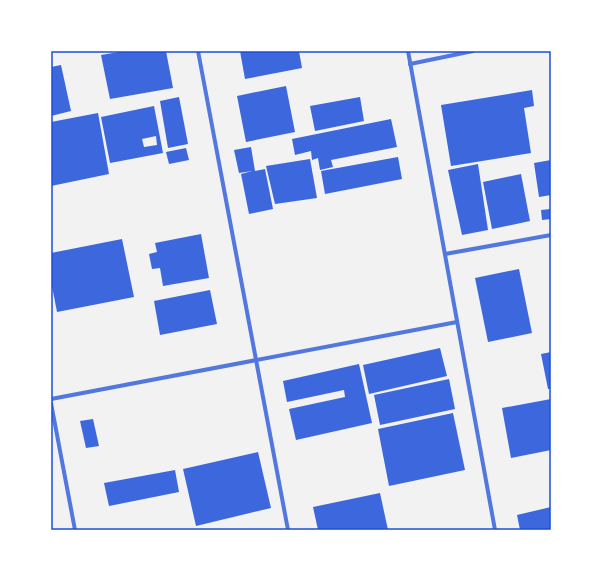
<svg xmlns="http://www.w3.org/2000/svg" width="602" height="581" font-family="Signika,sans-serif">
	<rect width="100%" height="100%" fill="#f2f2f2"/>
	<g fill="#3d67dc" fill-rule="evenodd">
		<path d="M 125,51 L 166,51 L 173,88 L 110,99 L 101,55 Z"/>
		<path d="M 240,51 L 299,51 L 302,68 L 245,79 Z"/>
		<path d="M 61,65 L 71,111 L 51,116 L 51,67 Z"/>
		<path d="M 286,86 L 295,132 L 246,142 L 237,96 Z"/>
		<path d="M 532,90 L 534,106 L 524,108 L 531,153 L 451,166 L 441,105 Z"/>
		<path d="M 179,97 L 188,144 L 168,148 L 160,101 Z"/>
		<path d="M 360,97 L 364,121 L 315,131 L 310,106 Z"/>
		<path d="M 154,106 L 163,153 L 110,163 L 101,117 ZM 156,136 L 157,145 L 144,147 L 142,139 Z"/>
		<path d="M 98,113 L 109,174 L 51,186 L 51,122 Z"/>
		<path d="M 391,119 L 397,147 L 331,160 L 333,167 L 320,170 L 318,158 L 312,160 L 311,151 L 295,155 L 292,139 Z"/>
		<path d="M 251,147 L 255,171 L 265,169 L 273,209 L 249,214 L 241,174 L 252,171 L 239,173 L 234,150 Z"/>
		<path d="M 186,148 L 189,160 L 169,164 L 166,152 Z"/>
		<path d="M 398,157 L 402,179 L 325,194 L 321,171 Z"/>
		<path d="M 310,159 L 317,198 L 275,204 L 266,166 Z"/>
		<path d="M 551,160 L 551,195 L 539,197 L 534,163 Z"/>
		<path d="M 478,164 L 488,230 L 462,235 L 448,170 Z"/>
		<path d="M 521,174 L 530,221 L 492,229 L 483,182 Z"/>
		<path d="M 551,209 L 551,219 L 542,220 L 541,210 Z"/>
		<path d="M 201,234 L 209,278 L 163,286 L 160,268 L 152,269 L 149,254 L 157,252 L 155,243 Z"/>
		<path d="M 122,239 L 134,297 L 57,312 L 51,281 L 51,253 Z"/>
		<path d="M 519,269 L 532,333 L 488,342 L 475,278 Z"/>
		<path d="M 210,290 L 217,324 L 160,335 L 154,301 Z"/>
		<path d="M 440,348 L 447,376 L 369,394 L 363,365 Z"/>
		<path d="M 551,352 L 551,389 L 548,389 L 541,354 Z"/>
		<path d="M 359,364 L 372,423 L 296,440 L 289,409 L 345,397 L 344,390 L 287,402 L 283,381 Z"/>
		<path d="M 449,379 L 455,409 L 380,425 L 374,395 Z"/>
		<path d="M 551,399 L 551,450 L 511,458 L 502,408 Z"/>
		<path d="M 453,413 L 465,470 L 389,486 L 378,429 Z"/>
		<path d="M 93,419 L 99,446 L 86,448 L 80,421 Z"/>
		<path d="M 258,452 L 271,508 L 196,526 L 183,469 Z"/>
		<path d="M 175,470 L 179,492 L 109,506 L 104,483 Z"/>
		<path d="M 380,493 L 388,530 L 318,530 L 313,507 Z"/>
		<path d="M 551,507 L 551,530 L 520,530 L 517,515 Z"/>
	</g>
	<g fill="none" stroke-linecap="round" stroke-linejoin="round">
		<g stroke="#5277de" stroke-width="4">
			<path d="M 198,51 L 288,530"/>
			<path d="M 408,51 L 495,530"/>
			<path d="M 410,64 L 473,51"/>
			<path d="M 445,254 L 551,235"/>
			<path d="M 51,399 L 457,322"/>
			<path d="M 51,403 L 75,530"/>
		</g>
	</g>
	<rect width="602" height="581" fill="none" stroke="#ffffff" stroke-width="104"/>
	<rect x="52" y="52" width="498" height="477" fill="none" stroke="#1d4ed8" stroke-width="1.5"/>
</svg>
